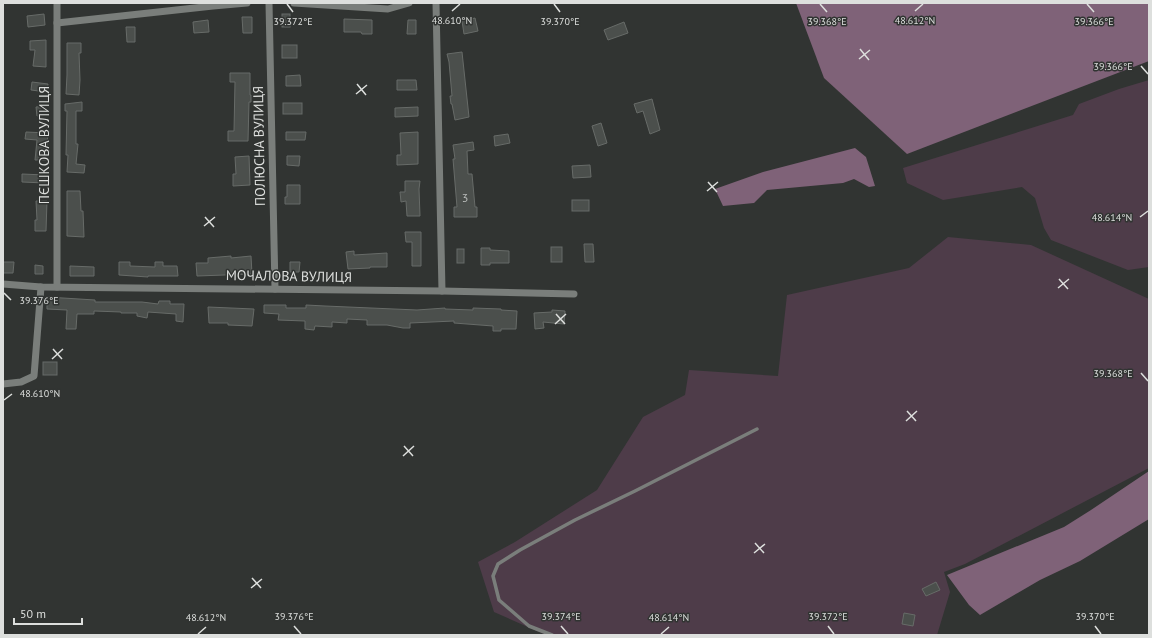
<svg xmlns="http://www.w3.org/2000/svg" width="1152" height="638" font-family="'PT Sans',sans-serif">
	<rect width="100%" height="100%" fill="#313432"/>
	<g fill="#4e3c49">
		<path d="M 1149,80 L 1149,267 L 1128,270 L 1051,240 L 1044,228 L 1035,198 L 1022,187 L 943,200 L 907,183 L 903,168 L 1073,115 L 1079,104 L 1119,89 Z"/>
		<path d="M 948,237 L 1031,245 L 1149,299 L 1149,468 L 965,564 L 944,572 L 950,592 L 937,635 L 546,635 L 494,612 L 478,562 L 515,542 L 597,490 L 643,417 L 685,395 L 689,370 L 778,376 L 787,295 L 909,268 Z"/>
	</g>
	<g fill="#7f6278">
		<path d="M 796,3 L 1149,3 L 1149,61 L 907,154 L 824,78 Z"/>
		<path d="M 855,148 L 866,157 L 875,186 L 869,187 L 854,179 L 843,183 L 767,190 L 754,203 L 723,206 L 715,189 L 763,172 Z"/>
		<path d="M 1149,471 L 1149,519 L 1080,561 L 1040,580 L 980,615 L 969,605 L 947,575 L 1064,527 L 1091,510 Z"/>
	</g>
	<g fill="#4b4f4c" stroke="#676b68">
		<path d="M 44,14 L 45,25 L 28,27 L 27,16 Z"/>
		<rect x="282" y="14" width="8" height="13"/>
		<path d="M 242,17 L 252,17 L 252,33 L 243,33 Z"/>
		<path d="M 475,18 L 478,31 L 464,34 L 462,21 Z"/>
		<path d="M 344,19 L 372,20 L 372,34 L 362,34 L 361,32 L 344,32 Z"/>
		<path d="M 208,20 L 209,32 L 194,33 L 193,22 Z"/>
		<path d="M 408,20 L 416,20 L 416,34 L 407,34 Z"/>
		<path d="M 624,22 L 628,33 L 608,40 L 604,30 Z"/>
		<path d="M 126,27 L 135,27 L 135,42 L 127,42 Z"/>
		<path d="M 46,40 L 46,67 L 33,66 L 35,50 L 30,50 L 30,41 Z"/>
		<path d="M 67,43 L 81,43 L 81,53 L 79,53 L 80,80 L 79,95 L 66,94 L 67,75 Z"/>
		<rect x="282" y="45" width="15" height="13"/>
		<path d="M 462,52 L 469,117 L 455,120 L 452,104 L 451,104 L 450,96 L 452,96 L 449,62 L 447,54 Z"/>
		<path d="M 230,73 L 250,73 L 250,95 L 251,95 L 251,102 L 249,102 L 248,141 L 228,141 L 228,131 L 234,131 L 235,82 L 230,82 Z"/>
		<path d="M 300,75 L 301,86 L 286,86 L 286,76 Z"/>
		<path d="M 397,80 L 416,80 L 417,90 L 397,90 Z"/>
		<path d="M 32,82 L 48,84 L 47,92 L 31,90 Z"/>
		<path d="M 652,99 L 660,130 L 650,134 L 643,111 L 637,113 L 634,104 Z"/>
		<path d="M 82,102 L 82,111 L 76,111 L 76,144 L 78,144 L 76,164 L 85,165 L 84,173 L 67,172 L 68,155 L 66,155 L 67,111 L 65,111 L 65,104 Z"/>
		<rect x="283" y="103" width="19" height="11"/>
		<path d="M 45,106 L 46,115 L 37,116 L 36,107 Z"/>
		<path d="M 418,107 L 418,116 L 395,117 L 395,108 Z"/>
		<path d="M 601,123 L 607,143 L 598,146 L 592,126 Z"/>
		<path d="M 26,132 L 48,133 L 46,160 L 35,160 L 37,140 L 25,139 Z"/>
		<path d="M 286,132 L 306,132 L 305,140 L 286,140 Z"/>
		<path d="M 418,132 L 418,164 L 397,165 L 397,155 L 401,155 L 400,133 Z"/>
		<path d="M 508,134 L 510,143 L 495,146 L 494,136 Z"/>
		<path d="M 473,142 L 474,150 L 467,151 L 468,174 L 472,174 L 475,207 L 477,207 L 477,217 L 454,217 L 454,207 L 457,207 L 453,159 L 455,159 L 453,145 Z"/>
		<path d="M 249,156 L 250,185 L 233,186 L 233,174 L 236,174 L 235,157 Z"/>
		<path d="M 287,156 L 300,156 L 299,166 L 287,165 Z"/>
		<path d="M 590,165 L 591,177 L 573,178 L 572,166 Z"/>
		<path d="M 22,174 L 45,175 L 45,183 L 22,182 Z"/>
		<path d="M 405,181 L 420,181 L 419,189 L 420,216 L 407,216 L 406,201 L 401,202 L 400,192 L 405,192 Z"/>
		<path d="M 287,185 L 300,185 L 300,204 L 285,204 L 285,197 L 287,197 Z"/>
		<path d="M 67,191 L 80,191 L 81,211 L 83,211 L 84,237 L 67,236 Z"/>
		<rect x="572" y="200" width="17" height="11"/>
		<path d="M 36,201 L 47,201 L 46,231 L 35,231 L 35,220 L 37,220 Z"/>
		<path d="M 405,232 L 421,232 L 421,266 L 412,266 L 412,242 L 406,242 Z"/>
		<path d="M 584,244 L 593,244 L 594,262 L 585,262 Z"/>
		<rect x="551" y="247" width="11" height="15"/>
		<path d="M 481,248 L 490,248 L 490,250 L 509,251 L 509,263 L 490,263 L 490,265 L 481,265 Z"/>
		<rect x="457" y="249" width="7" height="14"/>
		<path d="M 354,251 L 354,255 L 387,253 L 387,267 L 370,267 L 370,268 L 348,269 L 346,252 Z"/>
		<path d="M 231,256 L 231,258 L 251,256 L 252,274 L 197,276 L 196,263 L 208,263 L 208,258 Z"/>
		<path d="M 3,262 L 14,262 L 13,273 L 3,273 Z"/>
		<path d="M 119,262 L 130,262 L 130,266 L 155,267 L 155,262 L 163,262 L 163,266 L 177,266 L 178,276 L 148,276 L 148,277 L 119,275 Z"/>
		<path d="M 290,262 L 300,262 L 299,272 L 290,272 Z"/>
		<path d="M 35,265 L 43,266 L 43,274 L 35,274 Z"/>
		<path d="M 70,266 L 94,267 L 94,276 L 70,276 Z"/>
		<path d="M 47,297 L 95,300 L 95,302 L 142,302 L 158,304 L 159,301 L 170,301 L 170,304 L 184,304 L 183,322 L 176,321 L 176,314 L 148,312 L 147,318 L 137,316 L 137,313 L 121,313 L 121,312 L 94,311 L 94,314 L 77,314 L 76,329 L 66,329 L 67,310 L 47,309 Z"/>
		<path d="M 264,305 L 286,305 L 286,308 L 306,308 L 306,305 L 325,306 L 417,310 L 445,308 L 445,309 L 473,310 L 473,308 L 501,309 L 501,310 L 517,311 L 516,329 L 501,329 L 501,331 L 493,331 L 493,326 L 454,323 L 454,321 L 410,323 L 410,328 L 403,328 L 387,325 L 367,325 L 367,320 L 347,319 L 347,323 L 332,322 L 332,327 L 315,326 L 314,330 L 305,329 L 305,321 L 278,320 L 279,314 L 264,313 Z"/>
		<path d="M 208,307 L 254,309 L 252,326 L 228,325 L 228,323 L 209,323 Z"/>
		<path d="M 552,310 L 565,311 L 564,324 L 543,322 L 544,328 L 535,329 L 534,313 L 552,312 Z"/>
		<rect x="43" y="362" width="14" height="13"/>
		<path d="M 936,582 L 940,590 L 926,596 L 922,589 Z"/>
		<path d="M 904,613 L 915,615 L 913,626 L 902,624 Z"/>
	</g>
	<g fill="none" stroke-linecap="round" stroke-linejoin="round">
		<path stroke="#7a7e7b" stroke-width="3.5" d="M 552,635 L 529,626 L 499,600 L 493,576 L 498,564 L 520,550 L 575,520 L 635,491 L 757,429"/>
		<g stroke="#7a7e7b" stroke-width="7">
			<path d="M 269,3 L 275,289"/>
			<path d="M 294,3 L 388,9 L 409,3"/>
			<path d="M 436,3 L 442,291"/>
			<path d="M 57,23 L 213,6 L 247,3"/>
			<path d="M 3,284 L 41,287 L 442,291 L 574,294"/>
			<path d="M 57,287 L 57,3"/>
			<path d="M 3,384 L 21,382 L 34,376 L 41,287"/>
		</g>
	</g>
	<path fill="none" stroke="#dddfdd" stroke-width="1.5" d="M 287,4 L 293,12M 554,4 L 560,12M 820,4 L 827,12M 1087,4 L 1094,12M 452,11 L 460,4M 915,11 L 923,4M 860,49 L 869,60M 859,59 L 870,50M 1141,66 L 1148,74M 357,84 L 366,95M 356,94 L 367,85M 708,182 L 717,192M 707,191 L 718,182M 205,217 L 214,227M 1140,217 L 1148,211M 204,226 L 215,217M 1059,279 L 1068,289M 1058,288 L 1069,279M 4,293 L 11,300M 556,314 L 565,324M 555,324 L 566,314M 53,349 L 62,359M 52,359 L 63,349M 1141,373 L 1148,381M 4,400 L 12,394M 907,411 L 916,421M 906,421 L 917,411M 404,446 L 413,456M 403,456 L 414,446M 755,543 L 764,553M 754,553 L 765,544M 252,578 L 261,588M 251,588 L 262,579M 294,626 L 301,634M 561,626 L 568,634M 828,626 L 834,634M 1095,626 L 1101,634M 198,634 L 206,627M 661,634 L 669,627"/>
	<g text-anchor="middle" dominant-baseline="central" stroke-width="3" stroke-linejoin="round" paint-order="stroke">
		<g font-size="12" fill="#b8bbb9">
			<text x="465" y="197">3</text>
		</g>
		<g font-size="14" fill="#dddfdd" stroke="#313432">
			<text transform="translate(44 145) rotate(-90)">ПЄШКОВА ВУЛИЦЯ</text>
			<text transform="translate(259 146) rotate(-91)">ПОЛЮСНА ВУЛИЦЯ</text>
			<text transform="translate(289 276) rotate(1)">МОЧАЛОВА ВУЛИЦЯ</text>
		</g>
	</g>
	<g font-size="10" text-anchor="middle" fill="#dddfdd" stroke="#313432" stroke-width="3" stroke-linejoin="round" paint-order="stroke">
		<text x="452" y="24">48.610°N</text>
		<text x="915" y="24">48.612°N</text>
		<text x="293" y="25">39.372°E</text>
		<text x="560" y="25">39.370°E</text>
		<text x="827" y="25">39.368°E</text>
		<text x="1094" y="25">39.366°E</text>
		<text x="1113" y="70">39.366°E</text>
		<text x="1112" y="221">48.614°N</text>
		<text x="39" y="304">39.376°E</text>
		<text x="1113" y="377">39.368°E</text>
		<text x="40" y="397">48.610°N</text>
		<text x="294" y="620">39.376°E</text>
		<text x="561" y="620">39.374°E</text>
		<text x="828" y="620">39.372°E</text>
		<text x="1095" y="620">39.370°E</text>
		<text x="206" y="621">48.612°N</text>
		<text x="669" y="621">48.614°N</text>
	</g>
	<rect width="1152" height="638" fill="none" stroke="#dddfdd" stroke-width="8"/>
	<path d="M14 618v6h68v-6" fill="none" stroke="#dddfdd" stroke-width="2"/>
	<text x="20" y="618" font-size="12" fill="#dddfdd" stroke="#313432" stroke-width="3" paint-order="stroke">50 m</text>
</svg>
